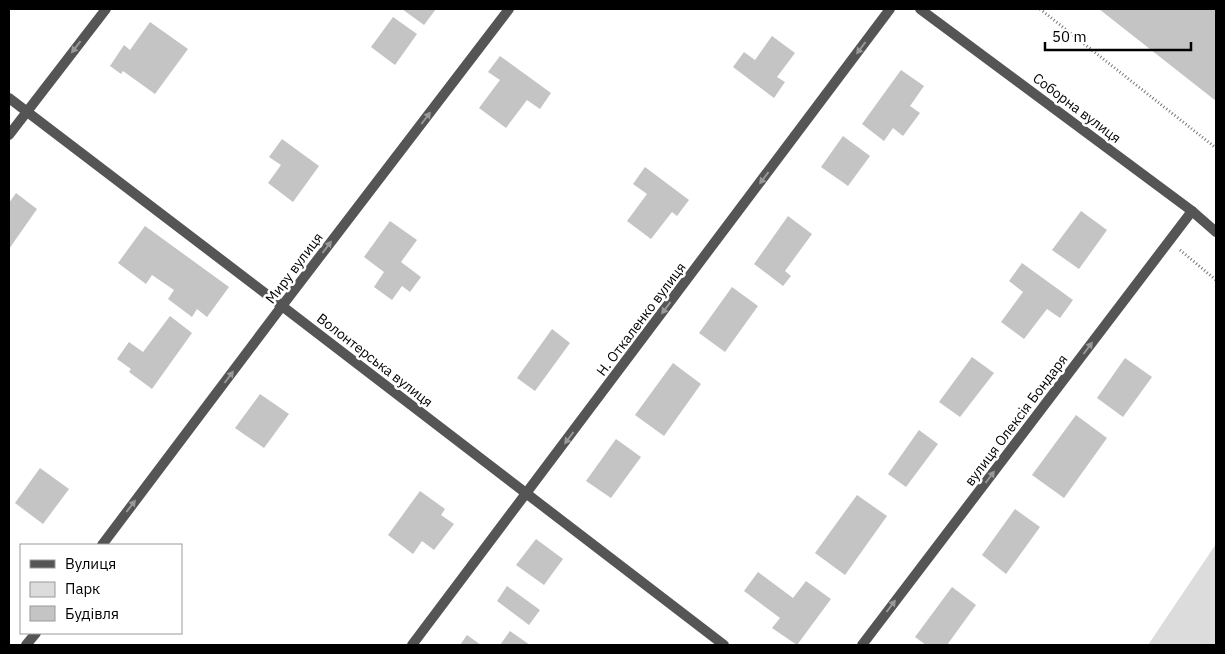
<svg xmlns="http://www.w3.org/2000/svg" width="1225" height="654" font-family="'IBM Plex Sans',sans-serif">
	<rect width="100%" height="100%" fill="#fff"/>
	<path fill="#dcdcdc" d="M 1216,544 L 1216,645 L 1148,645 Z"/>
	<g fill="#c4c4c4">
		<path d="M 402,9 L 436,9 L 424,25 Z"/>
		<path d="M 1099,9 L 1216,9 L 1216,101 Z"/>
		<path d="M 393,17 L 417,34 L 395,65 L 371,47 Z"/>
		<path d="M 150,22 L 188,49 L 155,94 L 123,71 L 121,74 L 110,66 L 124,45 L 130,50 Z"/>
		<path d="M 772,36 L 795,53 L 777,77 L 785,82 L 774,98 L 733,67 L 744,52 L 755,60 Z"/>
		<path d="M 500,56 L 551,93 L 540,109 L 527,100 L 506,128 L 479,108 L 500,80 L 488,72 Z"/>
		<path d="M 901,70 L 924,86 L 910,106 L 920,113 L 903,136 L 893,128 L 884,141 L 862,124 Z"/>
		<path d="M 843,136 L 870,156 L 848,186 L 821,167 Z"/>
		<path d="M 282,139 L 319,166 L 293,202 L 268,183 L 281,165 L 269,157 Z"/>
		<path d="M 645,167 L 689,200 L 677,216 L 672,212 L 651,239 L 627,221 L 647,194 L 633,184 Z"/>
		<path d="M 16,193 L 37,209 L 9,249 L 9,203 Z"/>
		<path d="M 1081,211 L 1107,230 L 1079,269 L 1052,250 Z"/>
		<path d="M 788,216 L 812,234 L 785,271 L 791,276 L 783,286 L 754,264 Z"/>
		<path d="M 390,221 L 417,240 L 401,262 L 421,277 L 410,292 L 402,286 L 392,300 L 374,287 L 384,272 L 364,257 Z"/>
		<path d="M 145,226 L 229,287 L 207,317 L 197,309 L 192,317 L 168,299 L 174,290 L 152,275 L 146,284 L 118,263 Z"/>
		<path d="M 1022,263 L 1073,300 L 1060,318 L 1047,309 L 1024,339 L 1001,322 L 1023,292 L 1009,281 Z"/>
		<path d="M 732,287 L 758,306 L 725,352 L 699,333 Z"/>
		<path d="M 170,316 L 192,333 L 152,389 L 129,372 L 131,369 L 117,359 L 129,342 L 143,352 Z"/>
		<path d="M 552,329 L 570,343 L 535,391 L 517,378 Z"/>
		<path d="M 972,357 L 994,373 L 960,417 L 939,402 Z"/>
		<path d="M 1125,358 L 1152,377 L 1123,417 L 1097,398 Z"/>
		<path d="M 673,363 L 701,384 L 664,436 L 635,415 Z"/>
		<path d="M 260,394 L 289,414 L 264,448 L 235,428 Z"/>
		<path d="M 1076,415 L 1107,438 L 1064,498 L 1032,475 Z"/>
		<path d="M 919,430 L 938,444 L 906,487 L 888,474 Z"/>
		<path d="M 616,439 L 641,457 L 611,498 L 586,481 Z"/>
		<path d="M 40,468 L 69,489 L 43,524 L 15,503 Z"/>
		<path d="M 420,491 L 445,509 L 441,515 L 454,524 L 434,550 L 422,541 L 413,554 L 388,535 Z"/>
		<path d="M 857,495 L 887,516 L 845,575 L 815,553 Z"/>
		<path d="M 1015,509 L 1040,527 L 1006,574 L 982,555 Z"/>
		<path d="M 536,539 L 563,559 L 544,585 L 516,565 Z"/>
		<path d="M 758,572 L 793,598 L 806,581 L 831,599 L 797,645 L 772,628 L 780,618 L 744,591 Z"/>
		<path d="M 507,586 L 540,610 L 529,625 L 497,601 Z"/>
		<path d="M 952,587 L 976,605 L 947,645 L 926,645 L 915,637 Z"/>
		<path d="M 510,631 L 530,645 L 500,645 Z"/>
		<path d="M 467,635 L 481,645 L 460,645 Z"/>
	</g>
	<g fill="none" stroke-linecap="round" stroke-linejoin="round">
		<g stroke="#777" stroke-width="3" stroke-dasharray="1 2.5" stroke-linecap="butt">
			<path d="M 1040,9 L 1216,148"/>
			<path d="M 1180,250 L 1216,280"/>
		</g>
		<g stroke="#555" stroke-width="10">
			<path d="M 9,98 L 282,306 L 724,645"/>
			<path d="M 102,545 L 282,306 L 509,9"/>
			<path d="M 26,645 L 36,633"/>
			<path d="M 412,645 L 890,9"/>
		</g>
		<g stroke="#555" stroke-width="10">
			<path d="M 920,9 L 1192,211 L 1216,232"/>
			<path d="M 9,135 L 106,9"/>
			<path d="M 862,645 L 1192,211"/>
		</g>
	</g>
	<defs><path id="oneway-solid" d="M-6-.8H1V-3.2L6.5 0L1 3.2V.8H-6Z" transform="scale(1.25)"/></defs>
	<g fill="#999">
		<use href="#oneway-solid" transform="translate(76 47) rotate(128)"/>
		<use href="#oneway-solid" transform="translate(861 48) rotate(127)"/>
		<use href="#oneway-solid" transform="translate(426 118) rotate(-53)"/>
		<use href="#oneway-solid" transform="translate(764 178) rotate(127)"/>
		<use href="#oneway-solid" transform="translate(327 247) rotate(-53)"/>
		<use href="#oneway-solid" transform="translate(666 308) rotate(127)"/>
		<use href="#oneway-solid" transform="translate(1088 348) rotate(-53)"/>
		<use href="#oneway-solid" transform="translate(229 377) rotate(-53)"/>
		<use href="#oneway-solid" transform="translate(569 438) rotate(127)"/>
		<use href="#oneway-solid" transform="translate(990 477) rotate(-53)"/>
		<use href="#oneway-solid" transform="translate(131 506) rotate(-53)"/>
		<use href="#oneway-solid" transform="translate(891 606) rotate(-53)"/>
	</g>
	<g text-anchor="middle" dominant-baseline="central" stroke-width="5" stroke-linejoin="round" paint-order="stroke">
		<g font-size="14" fill="#000" stroke="#fff">
			<text transform="translate(1077 108) rotate(37)">Соборна вулиця</text>
			<text transform="translate(294 268) rotate(-53)">Миру вулиця</text>
			<text transform="translate(641 319) rotate(-53)">Н. Откаленко вулиця</text>
			<text transform="translate(375 360) rotate(38)">Волонтерська вулиця</text>
			<text transform="translate(1016 420) rotate(-53)">вулиця Олексія Бондаря</text>
		</g>
	</g>
	<rect width="1225" height="654" fill="none" stroke="#000000" stroke-width="20"/>
	<rect x="20" y="544" width="162" height="90" fill="#ffffff" stroke="#999999"/>
	<rect x="30" y="560" width="25" height="8" fill="#555555" stroke="#999999"/>
	<text x="65" y="569" font-size="15" fill="#000000">Вулиця</text>
	<rect x="30" y="582" width="25" height="15" fill="#dcdcdc" stroke="#999999"/>
	<text x="65" y="594" font-size="15" fill="#000000">Парк</text>
	<rect x="30" y="606" width="25" height="15" fill="#c4c4c4" stroke="#999999"/>
	<text x="65" y="619" font-size="15" fill="#000000">Будівля</text>
	<path d="M1045 42v8h146v-8" fill="none" stroke="#000000" stroke-width="2.5"/>
	<text x="1052" y="42" font-size="15" fill="#000000" stroke="#ffffff" stroke-width="4" paint-order="stroke">50 m</text>
</svg>
